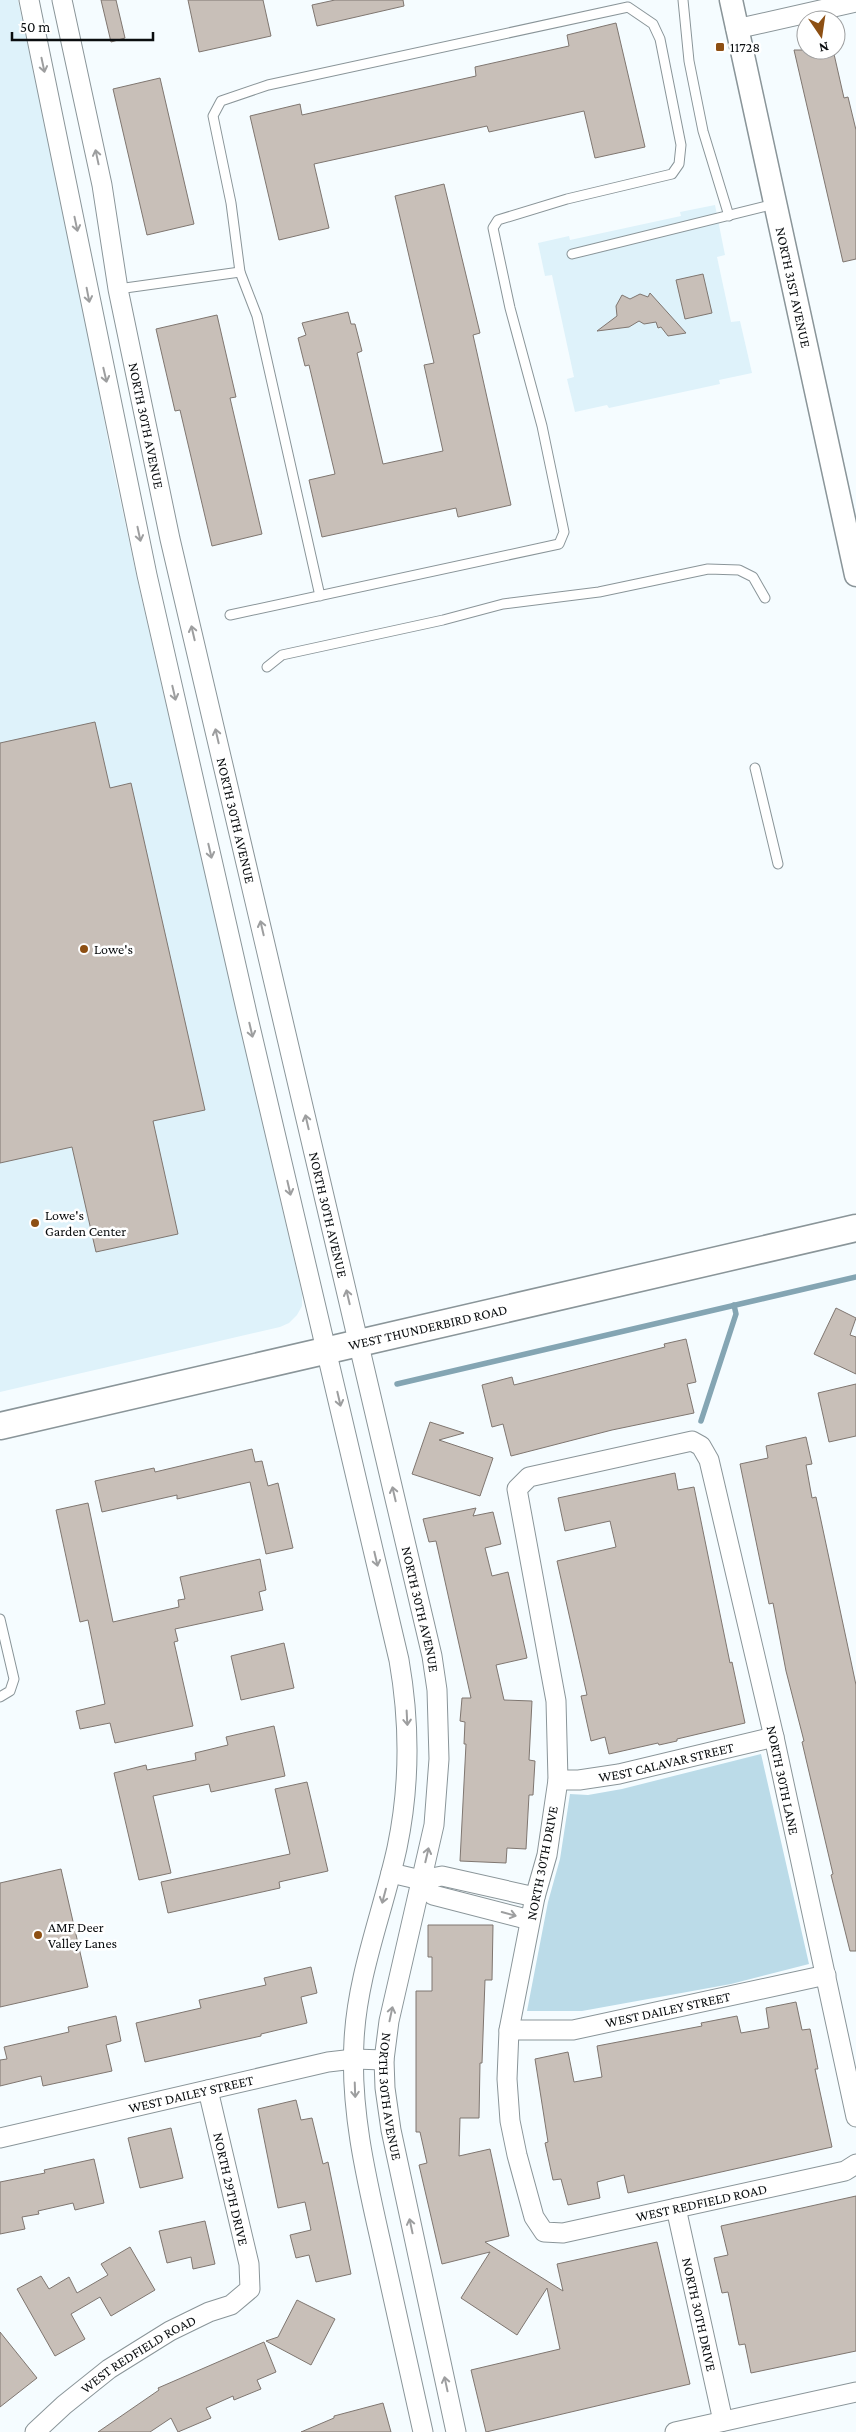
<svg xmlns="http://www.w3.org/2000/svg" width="856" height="2432" font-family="'Crimson Pro',serif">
	<rect width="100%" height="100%" fill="#f5fcff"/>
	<g fill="#def2fa">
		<path d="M 0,0 L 18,0 L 75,262 L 112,462 L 139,587 L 302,1294 L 302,1306 L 297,1315 L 289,1323 L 280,1327 L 0,1392 Z"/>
		<path d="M 715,205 L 725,255 L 717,257 L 731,322 L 740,321 L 752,373 L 719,380 L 720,384 L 609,408 L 607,405 L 575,412 L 567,379 L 574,377 L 552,275 L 545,276 L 538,243 L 569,236 L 570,240 L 681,216 L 680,212 Z"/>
	</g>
	<path fill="#bbdbe8" d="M 761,1754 L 809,1964 L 731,1984 L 582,2011 L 527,2011 L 548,1902 L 560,1859 L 570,1794 L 588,1795 L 622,1789 Z"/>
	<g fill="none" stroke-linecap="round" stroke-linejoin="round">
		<g stroke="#84a5b3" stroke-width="5.5">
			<path d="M 397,1384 L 856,1277"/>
			<path d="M 701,1421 L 736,1314 L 734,1305"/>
		</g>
	</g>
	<g fill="#c8bfb8" stroke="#7f7670">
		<path d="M 101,0 L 116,0 L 125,38 L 111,42 Z"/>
		<path d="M 188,0 L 263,0 L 271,36 L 199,52 Z"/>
		<path d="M 335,0 L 403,0 L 404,6 L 317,26 L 312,5 Z"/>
		<path d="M 616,23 L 645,147 L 595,158 L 584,111 L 489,132 L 487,126 L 314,164 L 329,228 L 279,240 L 250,116 L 300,104 L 302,115 L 476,76 L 475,67 L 569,46 L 567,35 Z"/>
		<path d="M 794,50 L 819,50 L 820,57 L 834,54 L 844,98 L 848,97 L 856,130 L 856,259 L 843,262 Z"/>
		<path d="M 160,78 L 194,224 L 147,235 L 113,89 Z"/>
		<path d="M 444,184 L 480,333 L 473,335 L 511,505 L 458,517 L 456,508 L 322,537 L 309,480 L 335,474 L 309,365 L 305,366 L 298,338 L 306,335 L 302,323 L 348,312 L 351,324 L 355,324 L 362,351 L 357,353 L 383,464 L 443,451 L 424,365 L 434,363 L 395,196 Z"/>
		<path d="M 703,274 L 712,313 L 685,319 L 676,280 Z"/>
		<path d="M 650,293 L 686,333 L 668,336 L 661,327 L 658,328 L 656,322 L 644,324 L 639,321 L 629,327 L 597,331 L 617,316 L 616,306 L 622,295 L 630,299 L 640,294 L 648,297 Z"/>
		<path d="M 217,315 L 236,397 L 230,398 L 262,534 L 212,546 L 180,410 L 175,411 L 156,329 Z"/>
		<path d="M 95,722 L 110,788 L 131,783 L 205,1110 L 153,1121 L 178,1234 L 96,1252 L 72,1147 L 0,1163 L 0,743 Z"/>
		<path d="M 836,1308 L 856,1318 L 850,1335 L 856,1337 L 856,1374 L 814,1354 Z"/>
		<path d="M 686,1339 L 696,1382 L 687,1384 L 694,1413 L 612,1430 L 511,1456 L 503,1424 L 492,1427 L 482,1385 L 512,1377 L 514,1385 L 665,1347 L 664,1344 Z"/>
		<path d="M 856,1384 L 856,1436 L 829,1442 L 818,1393 Z"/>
		<path d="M 430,1422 L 464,1433 L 439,1440 L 493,1458 L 480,1496 L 412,1474 Z"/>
		<path d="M 806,1437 L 812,1464 L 806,1465 L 812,1498 L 816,1497 L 856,1685 L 856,1951 L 850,1951 L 831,1875 L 833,1874 L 802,1742 L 804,1741 L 786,1671 L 773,1603 L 769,1604 L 740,1464 L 768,1458 L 766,1446 Z"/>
		<path d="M 252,1449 L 255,1462 L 262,1461 L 268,1486 L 278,1483 L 293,1548 L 266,1554 L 250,1482 L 177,1499 L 177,1495 L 102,1512 L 95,1481 L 154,1468 L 155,1472 Z"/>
		<path d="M 675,1473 L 678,1490 L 694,1487 L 730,1663 L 732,1662 L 745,1723 L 677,1739 L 677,1741 L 659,1745 L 658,1743 L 609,1754 L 605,1737 L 591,1741 L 581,1696 L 587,1695 L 557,1561 L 616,1547 L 610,1521 L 565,1531 L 558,1498 Z"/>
		<path d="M 88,1503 L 113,1622 L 179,1607 L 178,1600 L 185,1599 L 180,1577 L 260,1559 L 266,1590 L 259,1592 L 263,1610 L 175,1629 L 178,1641 L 174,1642 L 193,1726 L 115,1743 L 110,1723 L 80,1729 L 76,1711 L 105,1704 L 88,1620 L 80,1622 L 56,1510 Z"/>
		<path d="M 476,1508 L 473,1516 L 493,1512 L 501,1544 L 485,1548 L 492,1576 L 508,1572 L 527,1658 L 496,1665 L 504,1700 L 532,1701 L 529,1760 L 535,1761 L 533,1795 L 529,1795 L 526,1849 L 507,1848 L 506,1863 L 460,1861 L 466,1744 L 464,1744 L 465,1722 L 460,1721 L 462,1698 L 471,1698 L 436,1541 L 429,1542 L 423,1519 Z"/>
		<path d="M 284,1643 L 294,1688 L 241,1700 L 231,1656 Z"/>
		<path d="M 274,1726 L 285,1776 L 211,1792 L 209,1784 L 153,1796 L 171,1873 L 139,1880 L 114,1773 L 146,1765 L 147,1770 L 196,1760 L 195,1753 L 228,1745 L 226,1737 Z"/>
		<path d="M 307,1782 L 328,1871 L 279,1882 L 280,1888 L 168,1913 L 161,1882 L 290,1854 L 275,1789 Z"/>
		<path d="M 61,1869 L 88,1987 L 0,2007 L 0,1883 Z"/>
		<path d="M 428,1925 L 493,1925 L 492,1980 L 485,1980 L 482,2063 L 480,2063 L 479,2118 L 460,2118 L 459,2156 L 490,2149 L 497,2181 L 509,2236 L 485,2242 L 563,2291 L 557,2264 L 657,2242 L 690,2384 L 486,2432 L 471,2370 L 560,2349 L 547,2288 L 517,2335 L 461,2298 L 490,2252 L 442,2264 L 419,2165 L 427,2163 L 420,2132 L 416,2132 L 416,1991 L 432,1991 L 432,1957 L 428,1957 Z"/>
		<path d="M 311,1967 L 317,1993 L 301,1997 L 307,2023 L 261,2034 L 261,2036 L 145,2062 L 136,2023 L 201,2008 L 199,2000 L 266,1985 L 264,1978 Z"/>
		<path d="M 796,2002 L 802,2030 L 810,2029 L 818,2069 L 815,2069 L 832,2147 L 628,2193 L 624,2175 L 597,2182 L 600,2198 L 568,2205 L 561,2179 L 553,2180 L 545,2143 L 548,2142 L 535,2059 L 568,2052 L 574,2082 L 602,2077 L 597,2046 L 702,2026 L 701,2023 L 737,2016 L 741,2033 L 769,2028 L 766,2008 Z"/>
		<path d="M 116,2016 L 121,2041 L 106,2045 L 112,2071 L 43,2086 L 41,2076 L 0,2086 L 0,2060 L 7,2059 L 4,2047 L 69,2032 L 68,2027 Z"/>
		<path d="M 296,2100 L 301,2120 L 312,2118 L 323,2164 L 328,2162 L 351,2274 L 316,2282 L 309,2255 L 296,2258 L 290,2235 L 311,2230 L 305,2202 L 278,2208 L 258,2109 Z"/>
		<path d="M 171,2128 L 183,2178 L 140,2188 L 128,2138 Z"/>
		<path d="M 94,2159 L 104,2203 L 75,2210 L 73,2203 L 38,2211 L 39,2214 L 22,2217 L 25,2229 L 0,2234 L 0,2182 L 45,2173 L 44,2170 Z"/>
		<path d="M 856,2196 L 856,2351 L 751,2373 L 745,2344 L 739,2345 L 728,2292 L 722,2293 L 714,2258 L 728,2255 L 721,2226 Z"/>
		<path d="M 205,2221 L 215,2264 L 193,2269 L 191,2257 L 167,2263 L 159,2231 Z"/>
		<path d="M 130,2247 L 155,2290 L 111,2316 L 100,2297 L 71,2314 L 85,2339 L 55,2356 L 17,2289 L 41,2276 L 49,2289 L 69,2277 L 77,2293 L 108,2275 L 101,2264 Z"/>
		<path d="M 297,2300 L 335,2319 L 311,2365 L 266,2341 L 278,2337 Z"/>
		<path d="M 0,2332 L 37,2378 L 0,2407 Z"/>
		<path d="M 264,2342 L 276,2372 L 257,2380 L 261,2389 L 234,2400 L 233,2396 L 206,2408 L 211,2418 L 178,2432 L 171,2418 L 150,2432 L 98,2432 L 159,2390 L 158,2388 Z"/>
		<path d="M 383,2403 L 391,2432 L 301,2432 L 334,2418 L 334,2416 Z"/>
	</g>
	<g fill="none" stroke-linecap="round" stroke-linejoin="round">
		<g stroke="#8a9599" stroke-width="11">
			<g id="service">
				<path d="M 683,0 L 689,61 L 703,131 L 729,216"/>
				<path d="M 572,254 L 775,204"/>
				<path d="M 118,289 L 240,272"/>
				<path d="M 230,615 L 559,544 L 564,532 L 542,426 L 510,308 L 493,228 L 498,220 L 567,199 L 672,174 L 679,164 L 681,145 L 660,39 L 653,24 L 628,7 L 268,85 L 221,101 L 213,116 L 231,203 L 240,272 L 257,316 L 320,596"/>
				<path d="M 267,667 L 282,655 L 443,620 L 503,604 L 599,592 L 708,569 L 739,570 L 753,577 L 765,598"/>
				<path d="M 755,768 L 778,864"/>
				<path d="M 0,1619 L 14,1679 L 10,1691 L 0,1697"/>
			</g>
		</g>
		<g stroke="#8a9599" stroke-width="21">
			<g id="minor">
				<path d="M 29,0 L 147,575 L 248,1018 L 399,1660 C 410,1723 410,1786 397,1848 C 383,1912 357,1975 354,2041 C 350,2109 366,2177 381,2243 C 395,2306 409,2369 423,2432"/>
				<path id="s1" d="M 62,0 L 102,185 L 118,289 L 170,539 L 396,1503 L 432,1656 L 437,1690 L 439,1759 L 434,1825 L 389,2021 L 384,2060 L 385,2088 L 391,2130 L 456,2432"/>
				<path d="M 736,29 L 856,2"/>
				<path id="s2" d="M 558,1780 L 579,1780 L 619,1774 L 774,1737"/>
				<path d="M 391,1873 L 421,1880 L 442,1876 L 535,1897"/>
				<path d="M 421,1880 L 433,1895 L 530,1920"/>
				<path id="s3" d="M 509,2030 L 573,2030 L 826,1975"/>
				<path id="s4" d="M 856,2117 L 774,1737 L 709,1460 L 701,1446 L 692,1441 L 529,1477 L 517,1489 L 556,1701 L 558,1780 L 547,1855 L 535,1897 L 509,2030 L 507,2079 L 510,2121 L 517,2155 L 534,2217 L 544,2232 L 563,2233 L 845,2171 L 856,2164"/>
				<path id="s5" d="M 0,2138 L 328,2062 L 354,2059 L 384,2060"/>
				<path id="s6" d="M 676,2208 L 723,2421"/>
				<path id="s7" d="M 35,2432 L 64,2405 L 109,2369 L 170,2331 L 209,2312 L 231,2305 L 250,2289 L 249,2264 L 208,2090"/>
				<path d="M 675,2432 L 856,2392"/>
			</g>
		</g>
		<g stroke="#8a9599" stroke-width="25">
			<g id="tertiary">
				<path id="s8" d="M 731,0 L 856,575"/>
			</g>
		</g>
		<g stroke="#8a9599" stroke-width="29">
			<g id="secondary">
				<path id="s9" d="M 0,1426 L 856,1228"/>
			</g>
		</g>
		<use href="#service" stroke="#fff" stroke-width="9"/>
		<use href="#minor" stroke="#fff" stroke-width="19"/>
		<use href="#tertiary" stroke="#fff" stroke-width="22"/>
		<use href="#secondary" stroke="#fff" stroke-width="26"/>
	</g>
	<defs><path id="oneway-shaft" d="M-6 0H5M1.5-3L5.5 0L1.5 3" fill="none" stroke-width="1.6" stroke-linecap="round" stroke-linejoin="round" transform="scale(1.25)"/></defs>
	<g stroke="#9d9e9f">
		<use href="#oneway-shaft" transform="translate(43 65) rotate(78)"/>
		<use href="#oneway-shaft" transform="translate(97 157) rotate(-102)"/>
		<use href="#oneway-shaft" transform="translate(76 224) rotate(78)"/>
		<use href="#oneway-shaft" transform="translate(88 295) rotate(79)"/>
		<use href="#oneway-shaft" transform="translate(105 375) rotate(77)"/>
		<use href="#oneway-shaft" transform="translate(139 534) rotate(78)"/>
		<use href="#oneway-shaft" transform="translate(193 633) rotate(-103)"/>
		<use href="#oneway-shaft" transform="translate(174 693) rotate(77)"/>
		<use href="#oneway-shaft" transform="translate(217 736) rotate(-103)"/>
		<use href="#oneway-shaft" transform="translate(210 851) rotate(77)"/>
		<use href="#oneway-shaft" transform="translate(262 928) rotate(-103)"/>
		<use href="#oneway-shaft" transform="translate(251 1030) rotate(77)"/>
		<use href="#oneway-shaft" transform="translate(307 1122) rotate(-103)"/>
		<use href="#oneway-shaft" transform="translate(289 1188) rotate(77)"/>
		<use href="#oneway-shaft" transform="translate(348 1297) rotate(-103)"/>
		<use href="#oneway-shaft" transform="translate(339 1399) rotate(77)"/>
		<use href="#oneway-shaft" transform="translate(394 1494) rotate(-103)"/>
		<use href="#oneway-shaft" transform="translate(376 1559) rotate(77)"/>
		<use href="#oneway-shaft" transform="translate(407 1718) rotate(87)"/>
		<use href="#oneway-shaft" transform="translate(427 1855) rotate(-77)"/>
		<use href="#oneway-shaft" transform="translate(384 1896) rotate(105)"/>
		<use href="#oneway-shaft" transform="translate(509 1914) rotate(15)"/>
		<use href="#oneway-shaft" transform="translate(391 2014) rotate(-78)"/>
		<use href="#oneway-shaft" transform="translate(355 2090) rotate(88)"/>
		<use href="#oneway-shaft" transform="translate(411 2226) rotate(-102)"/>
		<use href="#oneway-shaft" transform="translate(446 2384) rotate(-102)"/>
	</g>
	<g fill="#8d4f13" stroke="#fff" stroke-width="2">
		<rect x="715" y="42" width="10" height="10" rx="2.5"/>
		<circle cx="84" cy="949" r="5"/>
		<circle cx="35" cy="1223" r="5"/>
		<circle cx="38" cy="1935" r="5"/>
	</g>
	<g text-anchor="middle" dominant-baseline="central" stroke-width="5" stroke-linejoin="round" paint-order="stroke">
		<g font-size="14" fill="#0a0d0f" stroke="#fff" text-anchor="start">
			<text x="730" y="47">11728</text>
			<text x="94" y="949">Lowe's</text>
			<text x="45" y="1215">Lowe's<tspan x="45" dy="16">Garden Center</tspan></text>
			<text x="48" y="1927">AMF Deer<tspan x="48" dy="16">Valley Lanes</tspan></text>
		</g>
		<g font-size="14" fill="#0a0d0f" stroke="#fff">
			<text stroke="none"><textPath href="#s8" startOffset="294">NORTH 31ST AVENUE</textPath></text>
			<text stroke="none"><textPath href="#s1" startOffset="434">NORTH 30TH AVENUE</textPath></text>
			<text stroke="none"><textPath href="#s1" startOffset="839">NORTH 30TH AVENUE</textPath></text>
			<text stroke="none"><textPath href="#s1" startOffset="1244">NORTH 30TH AVENUE</textPath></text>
			<text stroke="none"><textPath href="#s9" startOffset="439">WEST THUNDERBIRD ROAD</textPath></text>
			<text stroke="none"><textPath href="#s1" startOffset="1649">NORTH 30TH AVENUE</textPath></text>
			<text stroke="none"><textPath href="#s2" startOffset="110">WEST CALAVAR STREET</textPath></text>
			<text transform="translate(783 1780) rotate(78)">NORTH 30TH LANE</text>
			<text transform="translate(542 1863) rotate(-79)">NORTH 30TH DRIVE</text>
			<text stroke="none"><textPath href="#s3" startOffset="161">WEST DAILEY STREET</textPath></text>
			<text stroke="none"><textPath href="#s5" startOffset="196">WEST DAILEY STREET</textPath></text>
			<text stroke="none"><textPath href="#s1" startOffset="2144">NORTH 30TH AVENUE</textPath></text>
			<text transform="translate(231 2189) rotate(77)">NORTH 29TH DRIVE</text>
			<text stroke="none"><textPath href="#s4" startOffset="1802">WEST REDFIELD ROAD</textPath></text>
			<text stroke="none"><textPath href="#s6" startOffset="109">NORTH 30TH DRIVE</textPath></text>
			<text stroke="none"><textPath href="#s7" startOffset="130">WEST REDFIELD ROAD</textPath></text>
		</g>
	</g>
	<g transform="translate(821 35) rotate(167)"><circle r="24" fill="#ffffff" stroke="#9d9e9f"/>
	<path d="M0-4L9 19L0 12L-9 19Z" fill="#8d4f13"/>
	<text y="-8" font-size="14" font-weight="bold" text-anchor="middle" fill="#0a0d0f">N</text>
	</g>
	<path d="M12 32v8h141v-8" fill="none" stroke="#0a0d0f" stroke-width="2.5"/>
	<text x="20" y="32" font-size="15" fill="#0a0d0f" stroke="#ffffff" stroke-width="4" paint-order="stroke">50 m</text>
</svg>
